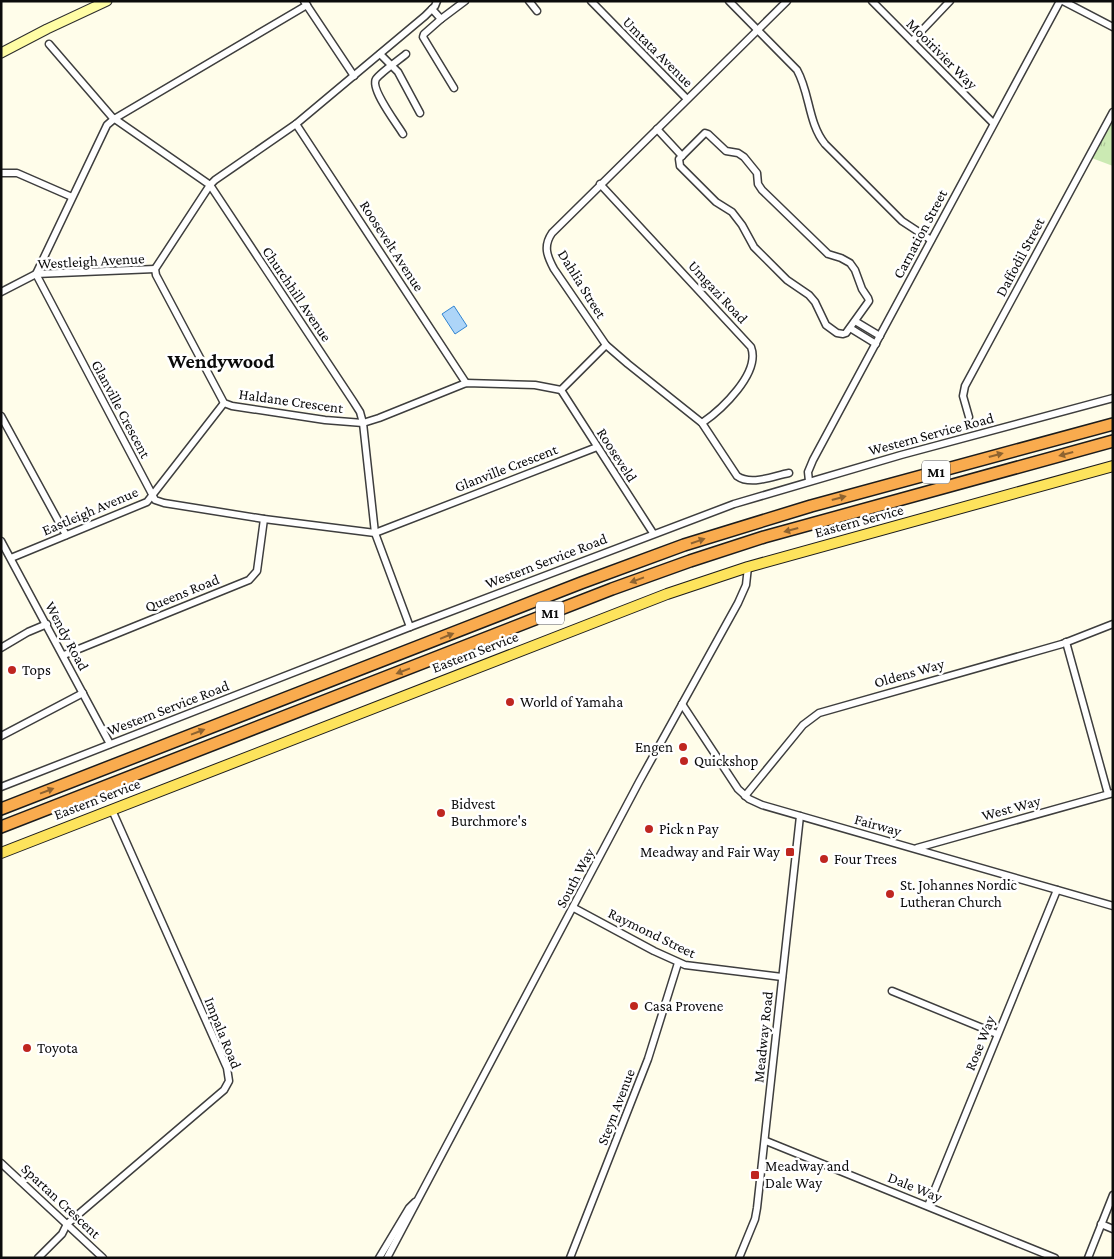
<svg xmlns="http://www.w3.org/2000/svg" width="1114" height="1259" font-family="'Crimson Pro',serif">
	<defs>
		<pattern id="park-tufts" width="24" height="20" patternUnits="userSpaceOnUse" patternTransform="scale(1.25)"><rect width="24" height="20" fill="#cbeab3"/><path d="M3 7l-1-3M5 7V3M7 7l1-3M15 17l-1-3M17 17v-4M19 17l1-3" fill="none" stroke="#adc799"/></pattern>
	</defs>
	<rect width="100%" height="100%" fill="#fffdea"/>
	<path fill="url(#park-tufts)" d="M 1113,115 L 1113,166 L 1089,157 Z"/>
	<path fill="#add5f8" stroke="#3284d1" d="M 454,306 L 467,326 L 455,334 L 442,314 Z"/>
	<g fill="none" stroke-linecap="round" stroke-linejoin="round">
		<g stroke="#3e3e3e" stroke-width="9">
			<g id="street">
				<path d="M 304,1 L 354,76"/>
				<path d="M 437,1 L 435,6 L 425,16 L 296,124 L 215,180 L 210,185 L 155,269 L 156,275 L 224,403 L 232,406 L 325,420 L 363,423 L 379,418 L 466,383 L 535,385 L 561,390"/>
				<path d="M 529,1 L 537,11"/>
				<path d="M 591,1 L 687,99"/>
				<path d="M 729,1 L 797,70 C 810,93 808,123 825,144 L 902,221 L 931,240"/>
				<path d="M 787,1 L 552,233 C 543,246 547,256 554,269 L 606,345 L 628,364 L 702,423 L 737,476 C 751,486 773,476 789,473"/>
				<path d="M 872,1 L 993,123"/>
				<path d="M 1063,1 L 1113,27"/>
				<path d="M 307,5 L 114,119 L 107,125 L 36,274 L 153,496 L 155,500 L 164,503 L 264,519 L 375,533 L 597,447"/>
				<path d="M 432,9 L 441,19 L 465,1"/>
				<path d="M 441,19 L 424,34 L 423,37 L 454,88"/>
				<path d="M 912,41 L 950,1"/>
				<path d="M 49,44 L 112,117 L 210,185 L 353,401 L 360,412 L 363,423 L 375,533 L 410,627"/>
				<path d="M 380,54 L 398,72 L 420,113"/>
				<path d="M 296,124 L 466,383"/>
				<path d="M 657,129 L 682,156"/>
				<path d="M 705,133 L 708,134 L 726,151 L 738,153 L 744,157 L 757,173 L 758,184 L 762,190 L 828,254 L 841,258 L 850,263 L 855,270 L 862,289 L 868,298 L 869,301 L 846,333 L 843,334 L 837,333 L 826,325 L 815,302 L 809,295 L 787,280 L 754,247 L 742,225 L 732,212 L 716,202 L 680,166 L 679,159 Z"/>
				<path d="M 403,134 C 397,124 370,89 376,79 C 381,72 399,60 406,54"/>
				<path d="M 1,173 L 17,173 L 72,197"/>
				<path d="M 600,184 L 751,347 C 761,373 721,410 702,423"/>
				<path d="M 1,292 L 36,274 L 155,269"/>
				<path d="M 855,321 L 880,336"/>
				<path d="M 850,328 L 876,344"/>
				<path d="M 561,390 L 653,533"/>
				<path d="M 561,390 L 606,345"/>
				<path d="M 1,416 L 66,535"/>
				<path d="M 969,417 L 963,396 L 965,386 L 1113,112"/>
				<path d="M 809,481 L 808,472 L 813,460 L 1060,1"/>
				<path d="M 1,541 L 110,744"/>
				<path d="M 11,558 L 147,502 L 224,403"/>
				<path d="M 1066,642 L 1108,794"/>
				<path d="M 1,648 L 28,632 L 47,624"/>
				<path d="M 64,655 L 249,580 L 257,571 L 264,519"/>
				<path d="M 682,704 L 738,789 L 749,799 L 762,805 L 1113,906"/>
				<path d="M 1,736 L 83,693"/>
				<path d="M 1,787 L 410,627 L 734,504 L 901,455 L 1113,398"/>
				<path d="M 745,796 L 803,725 L 819,713 L 1062,644 L 1113,624"/>
				<path d="M 917,848 L 1113,793"/>
				<path d="M 574,908 L 654,951 L 685,965 L 782,977"/>
				<path d="M 892,991 L 997,1034"/>
				<path d="M 766,1141 L 1055,1258"/>
				<path d="M 1,1163 L 103,1258"/>
				<path d="M 928,1206 L 1057,890"/>
				<path d="M 1101,1224 L 1113,1229"/>
				<path d="M 38,1258 L 62,1234 L 67,1224 L 224,1090 L 229,1081 L 227,1068 L 112,810"/>
				<path d="M 379,1258 L 409,1208 L 415,1202"/>
				<path d="M 387,1258 L 639,782 L 738,603 L 746,585 L 748,567"/>
				<path d="M 570,1258 L 648,1059 L 678,963"/>
				<path d="M 739,1258 L 755,1219 L 757,1208 L 800,816"/>
				<path d="M 1088,1258 L 1113,1195"/>
			</g>
		</g>
		<g stroke="#2d2d2d" stroke-width="11">
			<path id="secondary" d="M 1,53 L 47,29 L 107,1"/>
		</g>
		<g stroke="#1c1c1c" stroke-width="12">
			<path id="primary" d="M 1,853 L 667,594 L 748,567 L 1113,466"/>
		</g>
		<g stroke="#1c1c1c" stroke-width="14">
			<g id="highway">
				<path d="M 1,809 L 581,583 L 684,545 L 811,506 L 1113,424"/>
				<path d="M 1,827 L 612,589 L 690,561 L 764,537 L 1113,441"/>
			</g>
		</g>
		<use href="#street" stroke="#fff" stroke-width="6"/>
		<use href="#secondary" stroke="#fffda5" stroke-width="9"/>
		<use href="#primary" stroke="#fde35c" stroke-width="10"/>
		<use href="#highway" stroke="#f9ab4e" stroke-width="11"/>
	</g>
	<defs><path id="oneway-solid" d="M-6-.8H1V-3.2L6.5 0L1 3.2V.8H-6Z" transform="scale(1.25)"/></defs>
	<g fill="#8e6330">
		<use href="#oneway-solid" transform="translate(1066 454) rotate(165)"/>
		<use href="#oneway-solid" transform="translate(996 455) rotate(-15)"/>
		<use href="#oneway-solid" transform="translate(839 498) rotate(-15)"/>
		<use href="#oneway-solid" transform="translate(791 530) rotate(165)"/>
		<use href="#oneway-solid" transform="translate(698 541) rotate(-19)"/>
		<use href="#oneway-solid" transform="translate(637 580) rotate(160)"/>
		<use href="#oneway-solid" transform="translate(447 636) rotate(-22)"/>
		<use href="#oneway-solid" transform="translate(403 671) rotate(159)"/>
		<use href="#oneway-solid" transform="translate(198 732) rotate(-21)"/>
		<use href="#oneway-solid" transform="translate(47 791) rotate(-21)"/>
	</g>
	<g fill="#bf2620" stroke="#fff" stroke-width="2">
		<circle cx="12" cy="670" r="5"/>
		<circle cx="510" cy="702" r="5"/>
		<circle cx="683" cy="747" r="5"/>
		<circle cx="684" cy="761" r="5"/>
		<circle cx="441" cy="813" r="5"/>
		<circle cx="649" cy="829" r="5"/>
		<rect x="785" y="847" width="10" height="10" rx="2.5"/>
		<circle cx="824" cy="859" r="5"/>
		<circle cx="890" cy="894" r="5"/>
		<circle cx="634" cy="1006" r="5"/>
		<circle cx="27" cy="1048" r="5"/>
		<rect x="750" y="1170" width="10" height="10" rx="2.5"/>
	</g>
	<g text-anchor="middle" dominant-baseline="central" stroke-width="5" stroke-linejoin="round" paint-order="stroke">
		<g fill="#fff" stroke="#545454" stroke-width="1">
			<rect x="922" y="460.5" width="28" height="23" rx="4"/>
			<rect x="536" y="601.5" width="28" height="23" rx="4"/>
		</g>
		<g font-size="14" font-weight="bold" fill="#0b0b0b">
			<text x="936" y="472">M1</text>
			<text x="550" y="613">M1</text>
		</g>
		<g font-size="15" fill="#0b0b0b" stroke="#fff">
			<text transform="translate(658 52) rotate(45)">Umtata Avenue</text>
			<text transform="translate(942 54) rotate(45)">Mooirivier Way</text>
			<text transform="translate(920 234) rotate(-62)">Carnation Street</text>
			<text transform="translate(392 246) rotate(57)">Roosevelt Avenue</text>
			<text transform="translate(1020 257) rotate(-62)">Daffodil Street</text>
			<text transform="translate(91 261) rotate(-3)">Westleigh Avenue</text>
			<text transform="translate(582 284) rotate(58)">Dahlia Street</text>
			<text transform="translate(718 292) rotate(47)">Umgazi Road</text>
			<text transform="translate(297 294) rotate(56)">Churchhill Avenue</text>
			<text transform="translate(291 401) rotate(8)">Haldane Crescent</text>
			<text transform="translate(121 409) rotate(62)">Glanville Crescent</text>
			<text transform="translate(931 434) rotate(-15)">Western Service Road</text>
			<text transform="translate(617 455) rotate(57)">Rooseveld</text>
			<text transform="translate(506 468) rotate(-21)">Glanville Crescent</text>
			<text transform="translate(90 511) rotate(-23)">Eastleigh Avenue</text>
			<text transform="translate(859 521) rotate(-15)">Eastern Service</text>
			<text transform="translate(546 561) rotate(-21)">Western Service Road</text>
			<text transform="translate(182 593) rotate(-22)">Queens Road</text>
			<text transform="translate(67 636) rotate(62)">Wendy Road</text>
			<text transform="translate(475 652) rotate(-21)">Eastern Service</text>
			<text transform="translate(909 673) rotate(-16)">Oldens Way</text>
			<text transform="translate(168 708) rotate(-21)">Western Service Road</text>
			<text transform="translate(97 799) rotate(-21)">Eastern Service</text>
			<text transform="translate(1011 808) rotate(-15)">West Way</text>
			<text transform="translate(878 825) rotate(16)">Fairway</text>
			<text transform="translate(575 878) rotate(-62)">South Way</text>
			<text transform="translate(652 933) rotate(26)">Raymond Street</text>
			<text transform="translate(223 1033) rotate(68)">Impala Road</text>
			<text transform="translate(763 1037) rotate(-84)">Meadway Road</text>
			<text transform="translate(980 1043) rotate(-68)">Rose Way</text>
			<text transform="translate(616 1107) rotate(-69)">Steyn Avenue</text>
			<text transform="translate(915 1187) rotate(22)">Dale Way</text>
			<text transform="translate(61 1201) rotate(43)">Spartan Crescent</text>
		</g>
		<g font-size="15" fill="#0b0b0b" stroke="#fff" text-anchor="start">
			<text x="22" y="670">Tops</text>
			<text x="520" y="702">World of Yamaha</text>
			<text x="673" y="747" text-anchor="end">Engen</text>
			<text x="694" y="761">Quickshop</text>
			<text x="451" y="804">Bidvest<tspan x="451" dy="17">Burchmore's</tspan></text>
			<text x="659" y="829">Pick n Pay</text>
			<text x="780" y="852" text-anchor="end">Meadway and Fair Way</text>
			<text x="834" y="859">Four Trees</text>
			<text x="900" y="885">St. Johannes Nordic<tspan x="900" dy="17">Lutheran Church</tspan></text>
			<text x="644" y="1006">Casa Provene</text>
			<text x="37" y="1048">Toyota</text>
			<text x="765" y="1166">Meadway and<tspan x="765" dy="17">Dale Way</tspan></text>
		</g>
		<g font-size="20" font-weight="bold" fill="#0b0b0b" stroke="#fff">
			<text x="221" y="361">Wendywood</text>
		</g>
	</g>
	<rect width="1114" height="1259" fill="none" stroke="#0b0b0b" stroke-width="5"/>
</svg>
